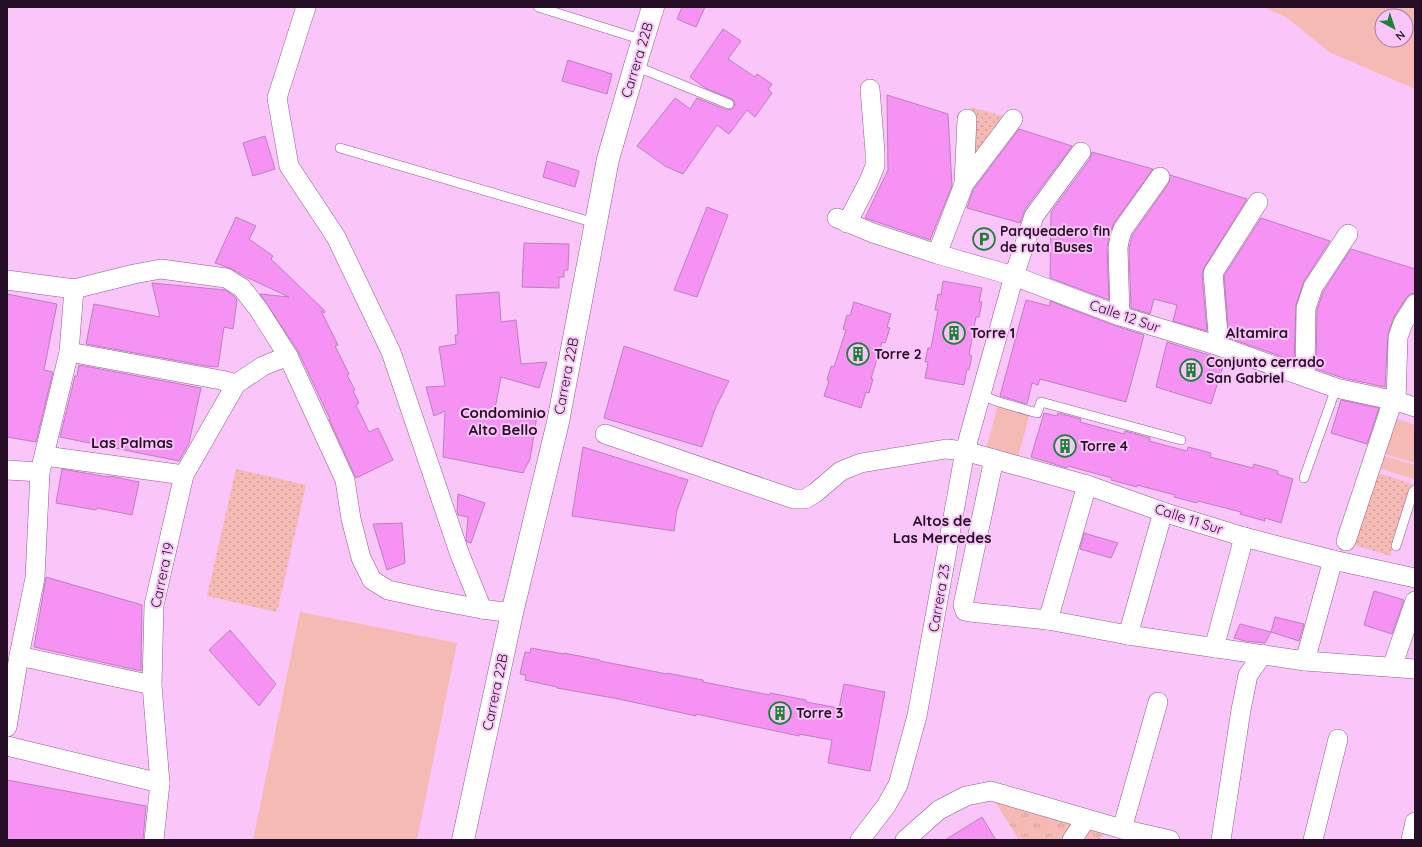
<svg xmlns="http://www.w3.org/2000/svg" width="1422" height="847" font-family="Quicksand,sans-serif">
	<defs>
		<pattern id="grass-tufts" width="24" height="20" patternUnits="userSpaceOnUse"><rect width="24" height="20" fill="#f4bab3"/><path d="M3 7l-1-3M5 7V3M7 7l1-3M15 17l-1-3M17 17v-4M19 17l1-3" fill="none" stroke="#d19f9a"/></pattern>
		<pattern id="park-dots" width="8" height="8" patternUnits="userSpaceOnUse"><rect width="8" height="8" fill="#f4bab3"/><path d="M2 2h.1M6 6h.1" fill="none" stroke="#d19f9a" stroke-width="1.8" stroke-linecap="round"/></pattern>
	</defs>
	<rect width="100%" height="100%" fill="#fac6f9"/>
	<path fill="url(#grass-tufts)" d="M 994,800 L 1113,830 L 1097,840 L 1019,840 Z"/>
	<g fill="url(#park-dots)">
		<path d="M 970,107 L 1010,118 L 966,178 Z"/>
		<path d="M 236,469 L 306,485 L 277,612 L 207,596 Z"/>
		<path d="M 1375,472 L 1412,484 L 1390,556 L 1352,544 Z"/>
	</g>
	<g fill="#f4bab3" fill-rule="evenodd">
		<path d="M 1264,7 L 1415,7 L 1415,89 L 1329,52 L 1286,17 ZM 1382,16 L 1406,16 L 1406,40 L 1382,40 Z"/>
		<path d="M 998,405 L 1030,413 L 1017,461 L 985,453 Z"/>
		<path d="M 1396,419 L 1415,425 L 1415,463 L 1385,454 Z"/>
		<path d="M 1384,456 L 1415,465 L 1415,479 L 1381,469 Z"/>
		<path d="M 300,612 L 457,643 L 417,840 L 253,840 Z"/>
	</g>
	<g fill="#f592f4" stroke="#bd80bc">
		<path d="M 682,7 L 705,7 L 696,27 L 677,19 Z"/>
		<path d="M 723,29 L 741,41 L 728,59 L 755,77 L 757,74 L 772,84 L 768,89 L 772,93 L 755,117 L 747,110 L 729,134 L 717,125 L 683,174 L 665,166 L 637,146 L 675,98 L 690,109 L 697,98 L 727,110 L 732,109 L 734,107 L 735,103 L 732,99 L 705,88 L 690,77 Z"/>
		<path d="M 568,60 L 612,74 L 607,94 L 562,81 Z"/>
		<path d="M 887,95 L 948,114 L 952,186 L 930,240 L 865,218 L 888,170 Z"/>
		<path d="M 1019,129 L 1072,146 L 1025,209 L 1020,223 L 967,208 L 973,190 Z"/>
		<path d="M 265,136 L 275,169 L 253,176 L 243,143 Z"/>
		<path d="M 1092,152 L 1153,169 L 1114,223 L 1110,233 L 1107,247 L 1109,300 L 1050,278 L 1051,212 L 1090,159 Z"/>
		<path d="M 547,161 L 579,171 L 575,187 L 543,177 Z"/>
		<path d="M 1170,175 L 1247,199 L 1204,268 L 1202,274 L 1207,331 L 1173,321 L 1177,305 L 1154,299 L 1150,314 L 1131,308 L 1129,248 L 1131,240 L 1133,234 L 1169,183 Z"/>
		<path d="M 707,207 L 728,215 L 697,297 L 674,290 Z"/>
		<path d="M 236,217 L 256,226 L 249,239 L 273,256 L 271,259 L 325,311 L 324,313 L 321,311 L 338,345 L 335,346 L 349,374 L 347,375 L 355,390 L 353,391 L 359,403 L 356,405 L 369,432 L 378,428 L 393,460 L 356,478 L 329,419 L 330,419 L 298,351 L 260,294 L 289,297 L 246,277 L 232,269 L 215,263 Z"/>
		<path d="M 1261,218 L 1330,241 L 1304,281 L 1296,305 L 1294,361 L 1229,338 L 1224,276 Z"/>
		<path d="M 524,243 L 569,244 L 568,270 L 564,270 L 564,277 L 559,277 L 559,288 L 522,287 Z"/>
		<path d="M 1351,249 L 1415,269 L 1415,293 L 1410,294 L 1406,298 L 1394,317 L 1388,334 L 1385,387 L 1343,378 L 1316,369 L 1317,310 L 1323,292 Z"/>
		<path d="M 943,281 L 982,288 L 979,302 L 982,302 L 979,317 L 976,317 L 969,355 L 972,356 L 969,370 L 967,369 L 964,385 L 925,378 L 928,362 L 925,362 L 928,348 L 931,348 L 938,310 L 935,310 L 938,294 L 941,295 Z"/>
		<path d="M 152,283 L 225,290 L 234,296 L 237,300 L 233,329 L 224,327 L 218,367 L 206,366 L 86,344 L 94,304 L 160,317 Z"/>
		<path d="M 499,292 L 501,322 L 516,320 L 521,364 L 547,362 L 539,388 L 501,377 L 495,409 L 537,416 L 530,459 L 523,473 L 443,457 L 445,411 L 434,416 L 426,387 L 445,386 L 439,347 L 456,344 L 455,335 L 458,335 L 456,295 Z"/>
		<path d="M 7,294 L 57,304 L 44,370 L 53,372 L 36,442 L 7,437 Z"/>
		<path d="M 1026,300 L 1050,306 L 1050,301 L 1116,326 L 1144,335 L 1126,402 L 1040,379 L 1038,385 L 1032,383 L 1027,404 L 1000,396 Z"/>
		<path d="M 854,302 L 891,314 L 887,327 L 890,328 L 885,343 L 882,342 L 871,379 L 873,379 L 869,393 L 866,392 L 861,408 L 824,396 L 829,381 L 827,380 L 831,366 L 834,367 L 846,330 L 843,329 L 847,315 L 850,316 Z"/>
		<path d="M 1167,342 L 1225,360 L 1211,404 L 1156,387 Z"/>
		<path d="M 624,346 L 729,381 L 715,409 L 702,447 L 604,418 Z"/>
		<path d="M 79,365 L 201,388 L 189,443 L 179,461 L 60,437 L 75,376 L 77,376 Z"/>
		<path d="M 1341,400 L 1379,408 L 1367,444 L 1331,433 Z"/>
		<path d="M 1044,413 L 1057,416 L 1058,413 L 1081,419 L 1080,422 L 1124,434 L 1125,431 L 1150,438 L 1149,441 L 1187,451 L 1188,447 L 1211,453 L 1210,457 L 1253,468 L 1254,464 L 1278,471 L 1277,474 L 1293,479 L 1281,523 L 1265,518 L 1265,521 L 1240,514 L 1241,512 L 1198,501 L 1197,503 L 1174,497 L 1175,495 L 1137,485 L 1137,487 L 1111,480 L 1112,478 L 1068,466 L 1067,468 L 1031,457 Z"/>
		<path d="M 583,447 L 688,480 L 677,510 L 674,531 L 572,516 Z"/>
		<path d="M 62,469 L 108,477 L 108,476 L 115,477 L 139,482 L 132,515 L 97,508 L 96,510 L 56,503 Z"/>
		<path d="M 458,494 L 485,503 L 471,543 L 467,542 L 466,539 L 468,517 L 458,515 L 457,511 Z"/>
		<path d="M 402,523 L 405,563 L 387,570 L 373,524 Z"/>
		<path d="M 1084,533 L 1118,543 L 1111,558 L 1080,549 Z"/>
		<path d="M 46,577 L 142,605 L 141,671 L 34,647 Z"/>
		<path d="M 1374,591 L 1404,600 L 1392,634 L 1364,625 Z"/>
		<path d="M 1275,617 L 1304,624 L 1299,641 L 1271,632 Z"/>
		<path d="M 1240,624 L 1271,632 L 1265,643 L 1245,641 L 1234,638 Z"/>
		<path d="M 230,630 L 276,684 L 259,706 L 209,650 Z"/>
		<path d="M 531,648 L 564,654 L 564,653 L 600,660 L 600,661 L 667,674 L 667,673 L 703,680 L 703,682 L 770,695 L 770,693 L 806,700 L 806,702 L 839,708 L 844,684 L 885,692 L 870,771 L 828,763 L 832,740 L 799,734 L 799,736 L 696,714 L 696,716 L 619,699 L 557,688 L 557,687 L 525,680 L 526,675 L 520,674 L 525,652 L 530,653 Z"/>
		<path d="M 7,780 L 146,806 L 143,840 L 7,840 Z"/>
		<path d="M 982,817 L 996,840 L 945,840 Z"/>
	</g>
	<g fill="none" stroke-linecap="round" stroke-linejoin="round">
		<g stroke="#945a94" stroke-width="10">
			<g id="lane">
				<path d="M 538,7 L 643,40"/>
				<path d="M 635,66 L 729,104"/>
				<path d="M 340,148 L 595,223"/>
				<path d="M 981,395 L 999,402 L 1037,413 L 1041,402 L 1181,440"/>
				<path d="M 1304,478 L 1336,388"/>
				<path d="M 1396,546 L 1413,492 L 1415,490"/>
			</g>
		</g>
		<g stroke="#945a94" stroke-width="20">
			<g id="street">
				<path d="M 306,7 L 277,98 L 289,166 L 336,237 L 391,352 L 460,555 L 482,609 L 512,613"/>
				<path d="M 964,184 L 967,119"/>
				<path d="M 837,218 L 873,233 L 937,254 L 1014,276 L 1120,316 L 1219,346 L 1336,388 L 1396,401 L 1415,407"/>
				<path d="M 847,223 L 868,183 L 875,166 L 875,152 L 870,89"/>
				<path d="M 937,254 L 964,184 L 1013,119"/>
				<path d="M 7,280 L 74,289 L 134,274 L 161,269 L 226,278 L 242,288 L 259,310 L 288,356 L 345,480 L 351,519 L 361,558 L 372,580 L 388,590 L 434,600 L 482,609"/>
				<path d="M 1120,316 L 1118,247 L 1120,237 L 1123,229 L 1160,177"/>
				<path d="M 1219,346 L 1213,273 L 1258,202"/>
				<path d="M 69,352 L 221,380 L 236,384"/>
				<path d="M 1305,377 L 1306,308 L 1313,287 L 1348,234"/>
				<path d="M 1396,401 L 1398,337 L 1403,323 L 1415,304"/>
				<path d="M 605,434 L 794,499 L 805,499 L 815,493 L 841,471 L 861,463 L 946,449 L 965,451 L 1087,485 L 1163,512 L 1244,537 L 1333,560 L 1415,578"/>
				<path d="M 45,456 L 184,475"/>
				<path d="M 994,459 L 963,605 L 965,611 L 970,612 L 1048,620 L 1128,635 L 1305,661 L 1415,669"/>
				<path d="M 7,470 L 40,472"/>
				<path d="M 1346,541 L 1393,400"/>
				<path d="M 1048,620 L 1087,485"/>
				<path d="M 1128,635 L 1163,512"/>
				<path d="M 1214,648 L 1244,537"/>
				<path d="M 19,656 L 152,685"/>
				<path d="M 1305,661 L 1333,560"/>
				<path d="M 1392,667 L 1415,601"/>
				<path d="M 7,727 L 19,656 L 35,578 L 40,472 L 69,352 L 74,289"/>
				<path d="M 7,746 L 160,783"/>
				<path d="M 1122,829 L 1158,702"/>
				<path d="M 154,840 L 160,783 L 152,685 L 154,605 L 184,475 L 236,384 L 263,366 L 288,356"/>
				<path d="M 860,840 L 886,806 L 898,785 L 917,716 L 965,451 L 1014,276 L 1034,216 L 1081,152"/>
				<path d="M 905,840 L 939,810 L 966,796 L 991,791 L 1122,829 L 1170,840"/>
				<path d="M 1072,840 L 1086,819"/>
				<path d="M 1221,840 L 1241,710 L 1248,675 L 1263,654"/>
				<path d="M 1313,840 L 1338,739"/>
				<path d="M 1411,840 L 1415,822"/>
			</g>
		</g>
		<g stroke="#945a94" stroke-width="23">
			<path id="secondary" d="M 463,840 L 512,613 L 558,422 L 608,159 L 635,66 L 653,7"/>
		</g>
		<use href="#lane" stroke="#fff" stroke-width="9"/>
		<use href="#street" stroke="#fff" stroke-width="19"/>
		<use href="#secondary" stroke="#fff" stroke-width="22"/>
	</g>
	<defs>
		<g id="parking-ring" transform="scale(1.15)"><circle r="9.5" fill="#fac6f9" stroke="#1b8135" stroke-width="1.5"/><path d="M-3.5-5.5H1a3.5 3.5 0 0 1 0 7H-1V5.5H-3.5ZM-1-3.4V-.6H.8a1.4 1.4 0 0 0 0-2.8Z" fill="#1b8135"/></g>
		<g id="building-ring" transform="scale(1.15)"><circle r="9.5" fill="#fac6f9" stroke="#1b8135" stroke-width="1.5"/><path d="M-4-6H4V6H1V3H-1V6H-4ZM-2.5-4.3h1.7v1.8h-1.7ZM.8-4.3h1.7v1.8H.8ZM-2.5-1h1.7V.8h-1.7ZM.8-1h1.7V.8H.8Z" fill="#1b8135"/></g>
	</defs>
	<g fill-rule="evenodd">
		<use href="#parking-ring" x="984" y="239"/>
		<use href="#building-ring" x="954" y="333"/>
		<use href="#building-ring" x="858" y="354"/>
		<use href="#building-ring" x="1191" y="370"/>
		<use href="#building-ring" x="1065" y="446"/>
		<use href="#building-ring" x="780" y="713"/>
	</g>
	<g text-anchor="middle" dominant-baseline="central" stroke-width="4" stroke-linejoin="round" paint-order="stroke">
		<g font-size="14" fill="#260f26" stroke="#fac6f9">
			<text transform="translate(637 60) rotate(-73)">Carrera 22B</text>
			<text transform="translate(1125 316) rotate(19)">Calle 12 Sur</text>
			<text transform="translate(566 376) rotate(-79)">Carrera 22B</text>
			<text transform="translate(1189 519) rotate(18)">Calle 11 Sur</text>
			<text transform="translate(162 575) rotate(-78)">Carrera 19</text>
			<text transform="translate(939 598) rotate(-80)">Carrera 23</text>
			<text transform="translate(495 692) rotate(-78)">Carrera 22B</text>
		</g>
		<g font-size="14" font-weight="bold" fill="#260f26" stroke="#fac6f9" text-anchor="start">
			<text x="1000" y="231">Parqueadero fin<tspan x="1000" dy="16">de ruta Buses</tspan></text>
			<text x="970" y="333">Torre 1</text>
			<text x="874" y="354">Torre 2</text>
			<text x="1206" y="362">Conjunto cerrado<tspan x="1206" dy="16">San Gabriel</tspan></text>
			<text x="1080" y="446">Torre 4</text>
			<text x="796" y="713">Torre 3</text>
		</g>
		<g font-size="15" font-weight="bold" fill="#260f26" stroke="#fac6f9">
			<text x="1257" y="332">Altamira</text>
			<text x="503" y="412">Condominio<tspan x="503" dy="17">Alto Bello</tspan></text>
			<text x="132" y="442">Las Palmas</text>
			<text x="942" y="520">Altos de<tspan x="942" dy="17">Las Mercedes</tspan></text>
		</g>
	</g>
	<rect width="1422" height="847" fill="none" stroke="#260f26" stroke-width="16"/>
	<g transform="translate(1394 28) rotate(140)"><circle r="19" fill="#fac6f9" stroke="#a57da5"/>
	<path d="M0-3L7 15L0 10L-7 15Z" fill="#1b8135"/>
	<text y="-6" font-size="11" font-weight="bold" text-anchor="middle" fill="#260f26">N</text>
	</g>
</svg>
